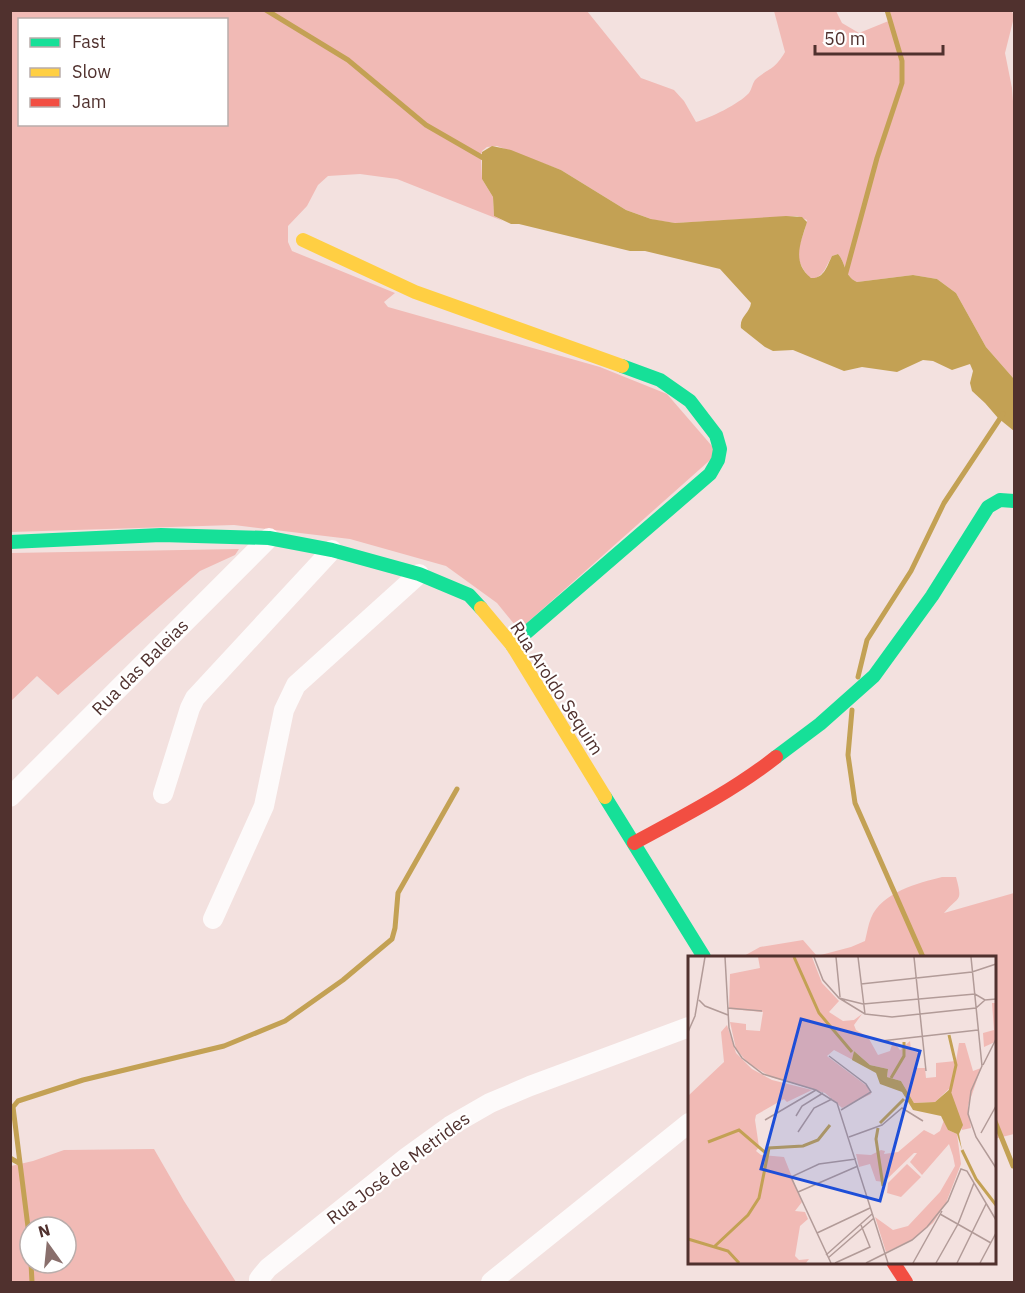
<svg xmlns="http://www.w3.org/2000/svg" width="1025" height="1293" font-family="'IBM Plex Sans',sans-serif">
	<rect width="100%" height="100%" fill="#f3e1df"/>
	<g fill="#f1bab5" fill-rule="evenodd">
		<path d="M 10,11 L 587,11 L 641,78 L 674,90 L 684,101 L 696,122 C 710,118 739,104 749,93 C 752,89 752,84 755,80 C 768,68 774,71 785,52 L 774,11 L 836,11 L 842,23 L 859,33 L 891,20 L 890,11 L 1012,11 L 1014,17 L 1005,53 L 1012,88 L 1014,115 L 1014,379 L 986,347 L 956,293 L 937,279 L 913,275 L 857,282 C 844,276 846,263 838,254 L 832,256 C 826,266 825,274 814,279 L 809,277 C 788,251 803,245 807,220 L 797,216 L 675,223 L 654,220 L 626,210 L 561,170 L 497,146 L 487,147 L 482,151 L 481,157 L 482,179 L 493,197 L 494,216 L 503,221 L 397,179 L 360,174 L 328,176 L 318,185 L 307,206 L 288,226 L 288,242 L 292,251 L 395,293 L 384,302 L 388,307 L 600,367 L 667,394 L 718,453 L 519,630 L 497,603 L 446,566 L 350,539 L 234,525 L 11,532 ZM 20,20 L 226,20 L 226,124 L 20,124 Z"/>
		<path d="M 239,549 L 235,555 L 200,571 L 58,695 L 37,676 L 11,701 L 11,553 Z"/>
		<path d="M 942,877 L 956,877 C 963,903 959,895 944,913 L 1014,893 L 1014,1134 L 994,1139 L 994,957 L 742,957 L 760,947 L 803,940 L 817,956 L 851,947 L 865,941 C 867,933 868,925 871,918 C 882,892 918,883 942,877 Z"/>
		<path d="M 154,1149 L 184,1201 L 236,1282 L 11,1282 L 11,1166 L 33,1161 L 64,1150 ZM 30,1227 L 66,1227 L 66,1263 L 30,1263 Z"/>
	</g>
	<path fill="#c3a154" d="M 492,146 L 511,150 L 561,170 L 626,210 L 651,219 L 675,223 L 786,216 L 802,217 L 807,222 C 801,242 791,262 811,278 C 824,279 827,266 832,256 L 838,254 C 846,263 844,276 857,282 L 913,275 L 937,279 L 956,293 L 986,347 L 1014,379 L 1014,431 L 998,418 L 985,403 L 972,391 L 970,383 L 973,371 L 970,364 L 952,370 L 933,361 L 923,360 L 897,372 L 862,367 L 844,371 L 793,350 L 773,351 L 765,347 L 741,328 C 739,317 750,313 751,303 L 720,269 L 645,251 L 630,251 L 519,224 L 511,224 L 494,216 L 493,197 L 482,179 L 482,152 Z"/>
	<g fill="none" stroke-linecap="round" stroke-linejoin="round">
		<g stroke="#c3a154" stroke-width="5">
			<path d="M 266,10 L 348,60 L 426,125 L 485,159"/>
			<path d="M 845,276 L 877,158 L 902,83 L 902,61 L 887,10"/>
			<path d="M 858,677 L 867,640 L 911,571 L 944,503 L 1003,414"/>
			<path d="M 852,710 L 848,755 L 855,803 L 923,957"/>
			<path d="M 994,1119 L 1013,1166"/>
			<path d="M 10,1158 L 19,1163"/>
			<path d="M 30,1243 L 13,1107 L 18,1101 L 83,1080 L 224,1046 L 285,1021 L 343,980 L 392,939 L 395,928 L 398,893 L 457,789"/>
			<path d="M 31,1263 L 32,1282"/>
		</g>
		<g stroke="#fdfafa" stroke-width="20">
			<path d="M 163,794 L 190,708 L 195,698 L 332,550"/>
			<path d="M 10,797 L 269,538"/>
			<path d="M 213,919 L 264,806 L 284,710 L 296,685 L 419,574"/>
			<path d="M 259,1282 L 259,1279 L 268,1268 L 407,1157 L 450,1126 L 490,1103 L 530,1086 L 689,1027"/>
			<path d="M 491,1282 L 689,1123"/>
		</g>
		<g stroke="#16e098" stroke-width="14">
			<path d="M 10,542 L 161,535 L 269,538 L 332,550 L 419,574 L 469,595 L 481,608"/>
			<path d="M 512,645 L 710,474 L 718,460 L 720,449 L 716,435 L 690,401 L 660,380 L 622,366"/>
			<path d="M 776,757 L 820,724 L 874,676 L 932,596 L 988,507 L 1000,500 L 1014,501"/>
			<path d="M 605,797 L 704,957"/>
		</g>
		<g stroke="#ffcf43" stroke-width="14">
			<path d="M 303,240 L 415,292 L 622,366"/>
			<path d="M 481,608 L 512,645 L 605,797"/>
		</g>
		<g stroke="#f24e42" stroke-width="14">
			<path d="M 634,843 C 682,817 733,791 776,757"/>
			<path d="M 893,1262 L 906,1282"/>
		</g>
	</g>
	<g text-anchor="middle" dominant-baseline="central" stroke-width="4.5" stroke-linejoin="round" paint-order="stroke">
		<g font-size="18" fill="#50312e" stroke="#fff">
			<text transform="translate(140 667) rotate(-45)">Rua das Baleias</text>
			<text transform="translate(557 688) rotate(57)">Rua Aroldo Sequim</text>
			<text transform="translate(398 1168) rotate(-37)">Rua José de Metrides</text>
		</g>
	</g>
	<g transform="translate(688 956)">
		<rect width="308" height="308" fill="#f3e1df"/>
		<path d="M 70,1 L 124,1 L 134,27 L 151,45 L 141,56 L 155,65 L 166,64 L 174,58 L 166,69 L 168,74 L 180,81 L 190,99 L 202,95 L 205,85 L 212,94 L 222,85 L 223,94 L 231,97 L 227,112 L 237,112 L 238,122 L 248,121 L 248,107 L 268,105 L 271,87 L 277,87 L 285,115 L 293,112 L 280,150 L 283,172 L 274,174 L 261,133 L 247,146 L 226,147 L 213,125 L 199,121 L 200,113 L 182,109 L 166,95 L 165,104 L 146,94 L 139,100 L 179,130 L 183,138 L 154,152 L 137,137 L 83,121 L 60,107 L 48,93 L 42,66 L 58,68 L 58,74 L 72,75 L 75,56 L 41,53 L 42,18 L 72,12 ZM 304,47 L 307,47 L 307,86 L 296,91 L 295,77 L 306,74 ZM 39,69 L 48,97 L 64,113 L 84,124 L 124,134 L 99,146 L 96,143 L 68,159 L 67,164 L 71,191 L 68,195 L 73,199 L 96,201 L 114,246 L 107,255 L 117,256 L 120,263 L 112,270 L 107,300 L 111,304 L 121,303 L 118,307 L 0,307 L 0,140 L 36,106 L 33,76 ZM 256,164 L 260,174 L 269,178 L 273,208 L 258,247 L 245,267 L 224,284 L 198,296 L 187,261 L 205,274 L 220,270 L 252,236 L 267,210 L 265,200 L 261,188 L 234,219 L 222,206 L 229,197 L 226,197 L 196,226 L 188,225 L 182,208 L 171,211 L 168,198 L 183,199 L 193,194 L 197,195 L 196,198 L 210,196 L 236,174 L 246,179 L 252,175 ZM 219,208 L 233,221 L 213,241 L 199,237 L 200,227 Z" fill="#f1bab5"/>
		<path d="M 166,95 L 182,109 L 200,113 L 199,121 L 213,125 L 226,147 L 247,146 L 262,133 L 275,169 L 271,178 L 274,194 L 269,178 L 260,174 L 253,160 L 225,154 L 214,136 L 192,128 L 188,117 L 164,104 Z" fill="#c3a154"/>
		<path fill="none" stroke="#c3a154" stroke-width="3" d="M 106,1 L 131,57 L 164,96M 261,79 L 268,109 L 262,136M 203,122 L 216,100 L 216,86M 192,167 L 216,143M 190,172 L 188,183 L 195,230M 20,186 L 51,174 L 79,198M 274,194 L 288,223 L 308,249M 0,283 L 40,295 L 51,307M 27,290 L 60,259 L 71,242 L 81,192 L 115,190 L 130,184 L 142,169"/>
		<path fill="none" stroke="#b29b98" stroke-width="1.5" d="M 37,1 L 41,72 L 46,90 L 54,102 L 75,118 L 128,134 L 149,147 L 200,307M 126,1 L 135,24 L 151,42 L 175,48 L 287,38 L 297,44 L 308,43M 148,1 L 152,41M 170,1 L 177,58M 226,1 L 238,115M 283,1 L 294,110 L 283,135 L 280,158 L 288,181 L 308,212M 173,28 L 284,16 L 308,8M 151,42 L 177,58 L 204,61 L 288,52 L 297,44M 11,44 L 17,50 L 40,59M 40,52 L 74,55M 0,76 L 7,60 L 17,1M 193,85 L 290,74M 141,100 L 178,128 L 183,136 L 153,154M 295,109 L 308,83M 108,160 L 114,150 L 135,137M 77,164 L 128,134M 110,176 L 126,152 L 144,143M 293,177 L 308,150M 161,181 L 194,169 L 214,152 L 235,165M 110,236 L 170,210M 252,258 L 303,287M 129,277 L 182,252M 138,299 L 184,258M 140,302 L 186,262M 143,307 L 103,221 L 131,208 L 168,203M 147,307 L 182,291 L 173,269M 178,307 L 224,284 L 239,271 L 260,245 L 273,213 L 279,215 L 308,264M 225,307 L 254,255M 248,307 L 270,268 L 286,227M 269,307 L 298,248M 292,307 L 308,277"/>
		<path fill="#1d4ed8" fill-opacity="0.15" stroke="#1d4ed8" stroke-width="3" d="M 113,63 L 232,95 L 192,245 L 73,213 Z"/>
		<rect width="308" height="308" fill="none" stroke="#50312e" stroke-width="3"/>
	</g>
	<rect width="1025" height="1293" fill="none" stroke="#50312e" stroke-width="24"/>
	<rect x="18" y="18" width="210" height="108" fill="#ffffff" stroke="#b9adab" stroke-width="1.5"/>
	<rect x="30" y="38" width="30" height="9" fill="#16e098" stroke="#b9adab" stroke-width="1.5"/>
	<text x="72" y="48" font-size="18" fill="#50312e">Fast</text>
	<rect x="30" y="68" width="30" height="9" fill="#ffcf43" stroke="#b9adab" stroke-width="1.5"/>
	<text x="72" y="78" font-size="18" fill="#50312e">Slow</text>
	<rect x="30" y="98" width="30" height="9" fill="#f24e42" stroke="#b9adab" stroke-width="1.5"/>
	<text x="72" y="108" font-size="18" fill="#50312e">Jam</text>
	<g transform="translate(48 1245) rotate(345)"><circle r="28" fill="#ffffff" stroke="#b9adab" stroke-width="1.5"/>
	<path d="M0-4.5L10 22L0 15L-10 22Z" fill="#896f6c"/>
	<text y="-9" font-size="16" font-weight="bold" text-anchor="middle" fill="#50312e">N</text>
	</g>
	<path d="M815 45v9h128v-9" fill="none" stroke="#50312e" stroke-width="3"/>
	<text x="824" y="45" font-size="18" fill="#50312e" stroke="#ffffff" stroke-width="4.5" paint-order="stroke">50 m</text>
</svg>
